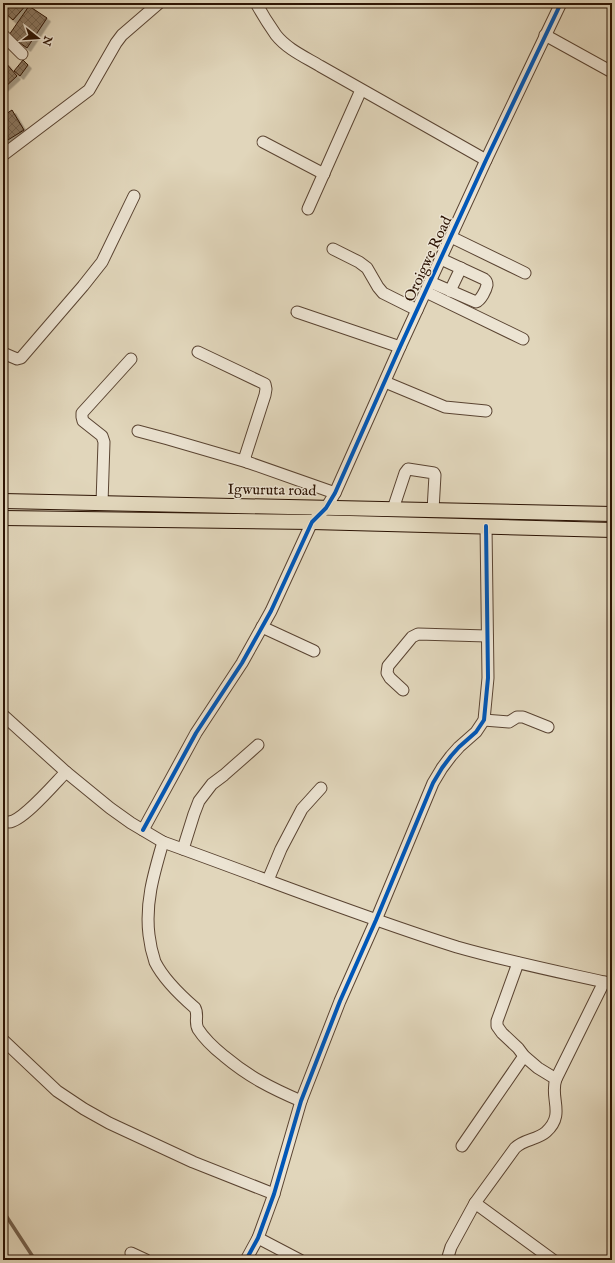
<svg xmlns="http://www.w3.org/2000/svg" width="615" height="1263" font-family="'IM FELL English',serif">
	<defs>
		<pattern id="building-cross-hatch" width="8" height="8" patternUnits="userSpaceOnUse"><rect width="8" height="8" fill="#8b7963"/><path d="M0 0l8 8M0 8l8-8" fill="none" stroke="#72624f"/></pattern>
		<filter id="shadow"><feDropShadow dx="3.5" dy="3.5" stdDeviation="0" flood-color="#0004"/></filter>
	</defs>
	<rect width="100%" height="100%" fill="#e1d6bb"/>
	<filter id="stains"><feTurbulence type="fractalNoise" baseFrequency=".005" numOctaves="4"/><feColorMatrix values="0 0 0 0 .2 0 0 0 0 .09 0 0 0 0 .02 0 0 0 .5 -.17"/></filter>
	<radialGradient id="worn" r=".72"><stop offset=".6" stop-color="#630" stop-opacity="0"/><stop offset="1" stop-color="#630" stop-opacity=".3"/></radialGradient>
	<g fill="none" stroke-linecap="round" stroke-linejoin="round">
		<path stroke="#74614d" stroke-width="3.5" d="M 3,1211 L 35,1260"/>
	</g>
	<g fill="url(#building-cross-hatch)" stroke="#2d1404" filter="url(#shadow)">
		<path d="M 3,3 L 26,3 L 27,4 L 13,20 L 3,11 Z"/>
		<path d="M 29,6 L 47,18 L 27,48 L 9,35 Z"/>
		<path d="M 23,60 L 28,65 L 20,76 L 14,71 Z"/>
		<path d="M 5,62 L 17,76 L 3,89 L 3,64 Z"/>
		<path d="M 12,110 L 24,130 L 3,143 L 3,116 Z"/>
	</g>
	<g fill="none" stroke-linecap="round" stroke-linejoin="round">
		<g stroke="#5a4432" stroke-width="13">
			<g id="minor">
				<path d="M 256,3 C 262,14 269,25 276,35 C 287,49 305,57 320,66 L 486,160"/>
				<path d="M 3,35 L 22,54"/>
				<path d="M 545,35 L 612,72"/>
				<path d="M 263,142 L 324,174"/>
				<path d="M 3,155 L 89,90 L 116,43 L 122,35 L 159,3"/>
				<path d="M 308,209 L 361,90"/>
				<path d="M 451,237 L 525,273"/>
				<path d="M 333,249 L 359,262 L 367,268 L 378,287 L 383,293 L 417,310"/>
				<path d="M 430,282 L 476,302 C 481,300 486,290 487,285 C 487,281 486,281 484,279 L 441,259"/>
				<path d="M 450,291 L 461,268"/>
				<path d="M 426,292 L 523,339"/>
				<path d="M 297,312 L 400,347"/>
				<path d="M 198,352 L 265,384 L 266,389 L 265,395 L 245,457 L 247,462 L 335,493"/>
				<path d="M 3,353 L 17,359 L 21,358 L 83,286 L 102,262 L 134,196"/>
				<path d="M 385,382 L 445,407 L 486,411"/>
				<path d="M 138,431 L 168,439 L 247,462"/>
				<path d="M 102,503 L 104,442 L 102,436 L 83,421 L 82,417 L 82,413 L 131,359"/>
				<path d="M 393,509 L 405,473 L 408,469 L 434,473 L 435,475 L 433,510"/>
				<path d="M 262,627 L 314,651"/>
				<path d="M 403,690 L 390,678 L 387,673 L 388,666 L 412,637 L 418,634 L 487,636"/>
				<path d="M 3,715 L 66,772 L 110,808 L 131,823 L 163,842 C 261,877 358,916 457,947 C 506,961 555,971 604,982 L 612,983"/>
				<path d="M 484,720 L 509,722 L 517,717 L 523,717 L 548,727"/>
				<path d="M 3,821 C 5,821 7,822 9,822 C 23,821 56,782 66,772"/>
				<path d="M 143,830 L 196,733 L 242,663 L 271,611 L 312,522 L 326,508 L 335,493 L 400,347 L 486,160 L 561,3"/>
				<path d="M 163,842 C 154,873 145,902 149,935 C 150,944 152,953 155,962 C 164,980 180,995 195,1008 C 199,1015 194,1022 198,1029 C 205,1040 214,1048 224,1056 C 249,1077 271,1088 301,1101"/>
				<path d="M 183,849 L 194,814 L 199,801 L 212,784 L 224,775 L 258,745"/>
				<path d="M 268,880 L 281,849 L 302,809 L 321,788"/>
				<path d="M 518,963 L 497,1021 L 497,1026 L 502,1033 L 518,1048 L 524,1056 L 538,1068 L 556,1079"/>
				<path d="M 3,1040 L 57,1091 L 84,1109 L 109,1123 L 193,1162 L 274,1194"/>
				<path d="M 462,1146 L 524,1056"/>
				<path d="M 475,1203 L 553,1260"/>
				<path d="M 258,1238 L 300,1260"/>
				<path d="M 131,1253 L 146,1260"/>
				<path d="M 246,1260 L 258,1238 L 274,1194 L 301,1101 L 340,1001 L 376,920 L 433,783 L 442,768 L 451,756 L 459,747 L 476,732 L 484,720 L 488,678 L 486,526"/>
				<path d="M 447,1260 L 451,1247 L 475,1203 L 515,1148 C 524,1139 537,1140 546,1132 C 566,1114 549,1098 556,1079 L 604,982"/>
			</g>
		</g>
		<g stroke="#2d1404" stroke-width="16">
			<g id="major">
				<path d="M 3,501 L 612,514"/>
				<path d="M 3,518 L 312,522 L 612,530"/>
			</g>
		</g>
		<use href="#minor" stroke="#ece4d3" stroke-width="11"/>
		<use href="#major" stroke="#e1d6bb" stroke-width="14"/>
		<g stroke="#ece4d3" stroke-width="6">
			<g id="cycleway">
				<path d="M 143,830 L 196,733 L 242,663 L 271,611 L 312,522 L 326,508 L 335,493 L 400,347 L 486,160 L 561,3"/>
				<path d="M 246,1260 L 258,1238 L 274,1194 L 301,1101 L 340,1001 L 376,920 L 433,783 L 442,768 L 451,756 L 459,747 L 476,732 L 484,720 L 488,678 L 486,526"/>
			</g>
		</g>
		<use href="#cycleway" stroke="#0057b8" stroke-width="4"/>
	</g>
	<g text-anchor="middle" dominant-baseline="central" stroke-width="3" stroke-linejoin="round" paint-order="stroke">
		<g font-size="15" fill="#2d1404" stroke="#ece4d3">
			<text transform="translate(428 259) rotate(-65)">Oroigwe Road</text>
			<text transform="translate(272 490) rotate(1)">Igwuruta road</text>
		</g>
	</g>
	<rect width="615" height="1263" fill="none" stroke="#e1d6bb" stroke-width="16"/>
	<rect x="4" y="4" width="607" height="1255" fill="none" stroke="#2d1404" stroke-width="2"/>
	<rect x="8" y="8" width="599" height="1247" fill="none" stroke="#2d1404"/>
	<g transform="translate(38 38) rotate(107)" stroke="#ece4d3" stroke-width="3" paint-order="stroke">
	<path d="M0-3L7 15L0 10L-7 15Z" fill="#2d1404"/>
	<text y="-6" font-size="11" font-weight="bold" text-anchor="middle" fill="#2d1404">N</text>
	</g>
	<rect width="100%" height="100%" filter="url(#stains)"/>
	<rect width="100%" height="100%" fill="url(#worn)"/>
</svg>
